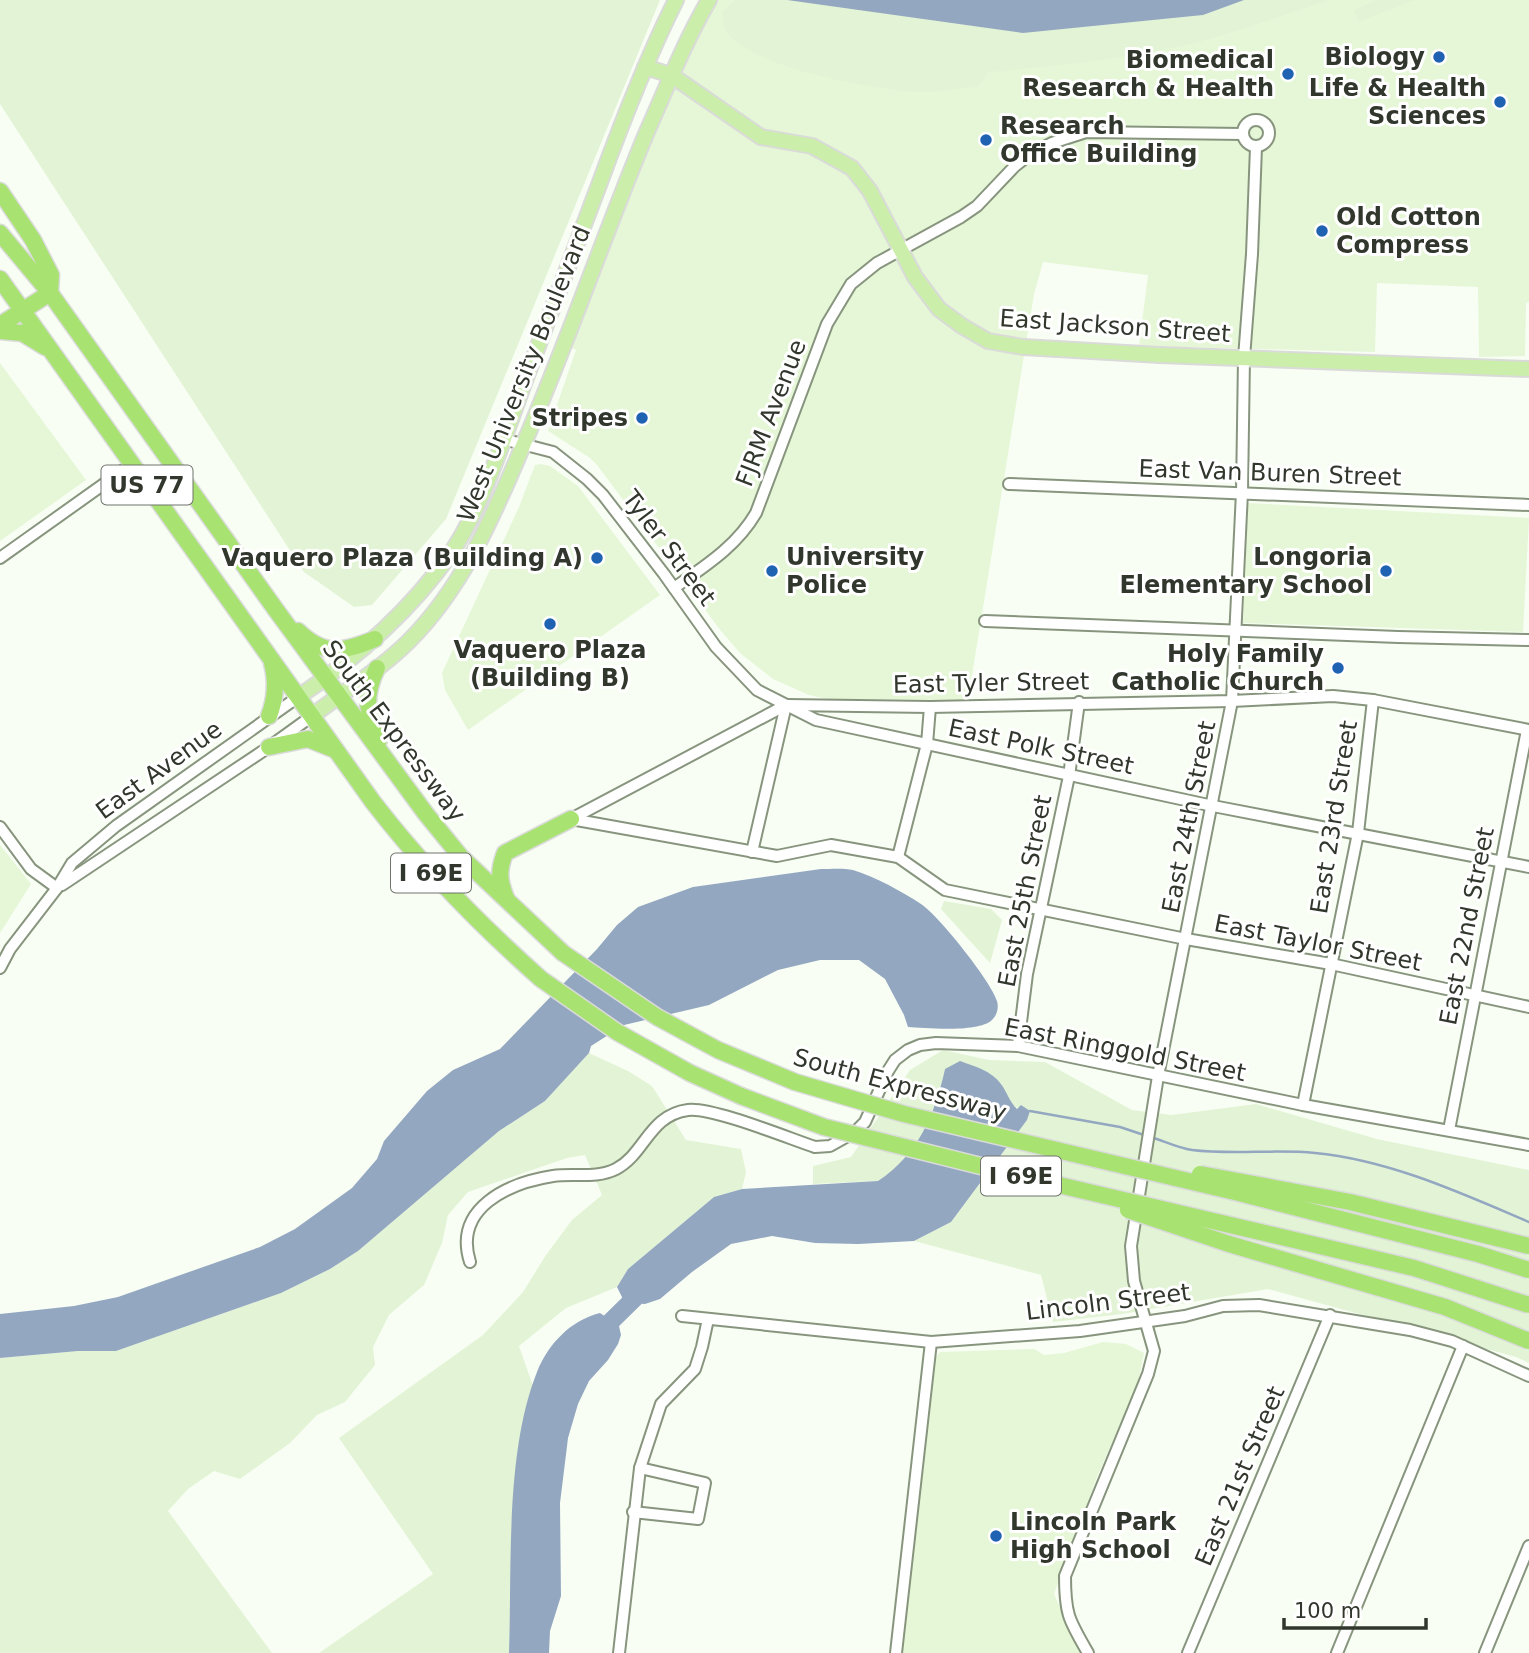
<svg xmlns="http://www.w3.org/2000/svg" width="1529" height="1653" font-family="'DejaVu Sans',sans-serif">
	<rect width="100%" height="100%" fill="#f8fef4"/>
	<g fill="#e5f7d7">
		<path d="M 716,0 L 1529,0 L 1529,302 L 1526,303 L 1525,356 L 1479,357 L 1478,287 L 1377,283 L 1375,352 L 1139,346 L 1148,275 L 1043,262 L 1034,294 L 968,700 L 828,699 L 809,695 L 773,679 L 740,653 L 721,631 L 597,465 L 590,458 L 548,431 L 576,350 L 572,348 L 666,103 L 694,37 Z"/>
		<path d="M 0,363 L 86,480 L 0,541 Z"/>
		<path d="M 541,464 L 550,466 L 578,486 L 660,595 L 468,730 L 445,690 L 442,673 L 519,507 L 535,465 Z"/>
		<path d="M 1248,503 L 1529,518 L 1523,632 L 1243,623 Z"/>
		<path d="M 0,845 L 31,884 L 0,933 Z"/>
		<path d="M 1103,1342 L 1126,1344 L 1144,1353 L 1138,1383 L 1097,1477 L 1054,1594 L 1081,1653 L 902,1653 L 936,1357 L 940,1352 L 1034,1349 L 1044,1355 L 1064,1353 Z"/>
	</g>
	<g fill="#e3f4d6">
		<path d="M 0,0 L 660,0 L 446,519 L 372,605 L 354,607 L 304,572 L 0,104 Z"/>
		<path d="M 735,0 L 787,0 L 1023,33 L 1202,15 L 1244,0 L 1330,0 C 1278,16 1229,36 1176,47 C 1114,61 1051,66 989,72 L 978,87 C 960,88 942,92 925,92 C 883,92 743,68 725,28 C 723,24 723,17 722,12 Z"/>
		<path d="M 1376,0 L 1415,0 L 1358,22 L 1354,10 Z"/>
		<path d="M 944,901 L 991,909 L 1002,920 L 990,963 L 941,909 Z"/>
		<path d="M 943,1050 L 989,1060 L 1045,1062 L 1132,1110 L 1171,1115 L 1256,1104 L 1377,1139 L 1529,1170 L 1529,1363 L 1516,1357 L 1268,1289 L 1122,1314 L 1053,1322 L 1041,1275 L 914,1241 L 951,1222 L 1027,1120 L 1030,1111 C 1010,1108 1009,1101 1001,1083 L 945,1069 L 939,1095 L 922,1137 L 895,1170 L 878,1181 L 813,1184 L 813,1166 L 851,1157 L 910,1070 Z"/>
		<path d="M 589,1053 L 628,1071 L 652,1086 L 686,1140 L 741,1149 L 746,1172 L 742,1189 L 714,1197 L 628,1269 L 617,1287 L 566,1308 L 519,1346 L 533,1386 L 523,1425 L 515,1476 L 509,1653 L 319,1653 L 433,1574 L 339,1438 L 483,1335 L 523,1292 L 546,1255 L 572,1220 L 602,1195 L 585,1155 L 567,1158 L 468,1192 L 448,1215 L 442,1243 L 424,1285 L 389,1315 L 373,1347 L 375,1365 L 345,1402 L 317,1415 L 290,1443 L 240,1479 L 214,1471 L 188,1489 L 168,1511 L 272,1653 L 0,1653 L 0,1358 L 78,1351 L 116,1351 L 281,1293 L 330,1269 L 358,1251 L 499,1131 L 545,1101 Z"/>
	</g>
	<g fill="#94a7c1">
		<path d="M 787,0 L 1244,0 L 1203,15 L 1023,33 Z"/>
		<path d="M 821,869 C 831,869 844,868 853,870 C 876,877 901,891 921,904 C 938,915 991,981 997,1001 C 999,1008 997,1015 992,1020 C 978,1033 926,1028 908,1027 L 904,1015 L 885,979 L 859,960 L 820,960 L 778,970 L 709,1005 L 624,1025 L 591,1046 L 589,1053 L 545,1101 L 499,1131 L 358,1251 L 330,1269 L 281,1293 L 116,1351 L 78,1351 L 0,1358 L 0,1314 L 74,1306 L 118,1297 L 260,1247 L 295,1229 L 352,1188 L 377,1159 L 384,1141 L 427,1091 L 453,1070 L 500,1049 L 597,949 L 617,925 L 638,907 L 693,887 Z"/>
		<path d="M 960,1061 C 974,1066 992,1071 1001,1084 C 1007,1092 1009,1101 1017,1109 L 1021,1105 L 1030,1111 L 1027,1120 L 951,1222 L 914,1241 L 858,1244 L 815,1243 L 772,1236 L 731,1244 L 692,1272 L 660,1299 L 645,1304 L 633,1303 L 623,1299 L 617,1287 L 628,1269 L 714,1197 L 742,1189 L 878,1181 C 918,1155 935,1114 945,1069 Z"/>
		<path d="M 600,1313 L 619,1326 L 621,1335 L 618,1344 L 608,1360 L 589,1381 L 578,1404 L 568,1438 L 560,1503 L 561,1596 L 550,1631 L 549,1653 L 509,1653 C 512,1567 505,1452 537,1372 C 548,1344 571,1320 600,1313 Z"/>
	</g>
	<g fill="none" stroke-linecap="round" stroke-linejoin="round">
		<g stroke="#94a7c1" stroke-width="2.5">
			<path d="M 1030,1111 L 1120,1127 L 1144,1135"/>
			<path d="M 1151,1137 C 1164,1141 1178,1148 1192,1150 C 1231,1155 1275,1149 1315,1153 C 1389,1160 1461,1193 1529,1222"/>
		</g>
		<path stroke="#94a7c1" stroke-width="18" d="M 596,1336 L 646,1287"/>
		<g stroke="#88957e" stroke-width="14">
			<g id="minor">
				<circle cx="1256" cy="133" r="13"/>
				<path d="M 503,439 L 553,452 L 587,479 L 603,495 L 664,574 L 716,647 L 757,690 L 816,720 L 1213,806 L 1529,867"/>
				<path d="M 1009,484 L 1529,505"/>
				<path d="M 0,558 L 132,464"/>
				<path d="M 674,588 C 705,566 736,547 756,513 L 827,324 L 851,284 L 877,263 L 961,217 L 977,206 L 1015,166 L 1029,155 L 1052,143 L 1086,132 L 1243,134"/>
				<path d="M 985,621 L 1398,637 L 1529,640"/>
				<path d="M 571,819 L 786,705 L 930,707 L 1232,701 L 1333,696 L 1373,700 L 1529,730"/>
				<path d="M 571,819 L 777,856 L 831,845 L 898,857 L 945,890 L 1186,939 L 1331,964 L 1529,1007"/>
				<path d="M 0,827 L 31,869 L 57,888"/>
				<path d="M 752,852 L 786,705"/>
				<path d="M 898,857 L 927,744 L 930,707"/>
				<path d="M 62,885 L 269,747 L 312,716"/>
				<path d="M 0,968 L 10,949 L 57,888 L 72,863 L 116,826 L 298,697"/>
				<path d="M 1018,1046 L 1027,974 L 1069,776 L 1079,702"/>
				<path d="M 1303,1105 L 1358,833 L 1373,700"/>
				<path d="M 1449,1130 L 1527,730"/>
				<path d="M 470,1262 C 453,1208 508,1183 553,1176 C 574,1173 596,1179 616,1169 C 645,1154 649,1115 688,1110 C 712,1107 788,1138 815,1147 L 830,1146 L 855,1132 L 865,1122 L 888,1071 L 895,1060 L 908,1050 L 920,1045 L 936,1043 L 1018,1046 L 1303,1105 L 1529,1145"/>
				<path d="M 682,1316 L 931,1342 L 1080,1331 L 1185,1316 L 1223,1306 L 1259,1305 L 1410,1330 L 1452,1341 L 1529,1376"/>
				<path d="M 633,1512 L 698,1519 L 705,1483 L 640,1468"/>
				<path d="M 619,1653 L 640,1468 L 661,1404 L 695,1369 L 702,1347 L 708,1319"/>
				<path d="M 896,1653 L 931,1342"/>
				<path d="M 1088,1653 C 1069,1620 1065,1615 1065,1576 L 1148,1374 L 1154,1351 L 1134,1281 L 1131,1246 L 1158,1076 L 1232,701 L 1242,492 L 1244,358 L 1252,254 L 1256,147"/>
				<path d="M 1188,1653 L 1330,1315"/>
				<path d="M 1337,1653 L 1463,1346"/>
				<path d="M 1485,1653 L 1529,1546"/>
			</g>
		</g>
		<g stroke="#dadbd9" stroke-width="18">
			<g id="major">
				<path d="M 645,67 L 671,75 L 761,137 L 812,146 L 852,168 L 870,191 L 915,277 L 939,309 L 962,326 L 988,341 L 1023,347 L 1160,355 L 1529,369"/>
				<path d="M 298,697 C 357,658 410,611 451,553 C 484,504 505,434 526,378 C 550,314 575,250 599,185 C 622,122 646,60 676,0"/>
				<path d="M 312,716 C 344,691 380,670 409,641 C 461,589 491,521 519,455 C 565,350 602,240 646,134 C 666,89 684,43 709,0"/>
			</g>
		</g>
		<g stroke="#dadbd9" stroke-width="19">
			<g id="highway">
				<path d="M 0,191 L 33,240 L 51,275 L 50,293"/>
				<path d="M 0,233 L 50,293 L 276,610 L 426,814 L 461,857 L 563,953"/>
				<path d="M 0,279 L 373,802 C 423,867 479,924 541,979"/>
				<path d="M 0,325 L 50,293"/>
				<path d="M 0,331 L 22,333 L 45,347"/>
				<path d="M 298,631 C 325,657 343,652 375,639"/>
				<path d="M 377,668 C 363,698 367,710 379,740"/>
				<path d="M 269,716 C 276,698 277,682 272,663"/>
				<path d="M 269,747 L 308,739 L 333,749"/>
				<path d="M 506,898 C 499,880 498,871 505,853 L 571,819"/>
			</g>
		</g>
		<use href="#minor" stroke="#fff" stroke-width="10"/>
		<use href="#major" stroke="#cbeeaa" stroke-width="14"/>
		<use href="#highway" stroke="#a8e271" stroke-width="16"/>
		<g stroke="#dadbd9" stroke-width="19" stroke-linecap="butt">
			<g id="highway-bridge">
				<path d="M 563,953 L 657,1017 L 718,1050 L 795,1082 L 904,1114 L 1235,1192 L 1478,1254 L 1529,1270"/>
				<path d="M 541,979 L 617,1032 L 690,1073 L 741,1096 L 824,1127 L 1029,1178 L 1414,1268 L 1529,1305"/>
				<path d="M 1200,1174 L 1350,1202 L 1529,1246"/>
				<path d="M 1128,1210 L 1229,1244 L 1445,1307 L 1529,1341"/>
			</g>
		</g>
		<use href="#highway-bridge" stroke="#a8e271" stroke-width="16"/>
	</g>
	<g fill="#1f62b2" stroke="#fff" stroke-width="2.5">
		<circle cx="1439" cy="57" r="7"/>
		<circle cx="1288" cy="74" r="7"/>
		<circle cx="1500" cy="102" r="7"/>
		<circle cx="986" cy="140" r="7"/>
		<circle cx="1322" cy="231" r="7"/>
		<circle cx="642" cy="418" r="7"/>
		<circle cx="597" cy="558" r="7"/>
		<circle cx="772" cy="571" r="7"/>
		<circle cx="1386" cy="571" r="7"/>
		<circle cx="550" cy="624" r="7"/>
		<circle cx="1338" cy="668" r="7"/>
		<circle cx="996" cy="1536" r="7"/>
	</g>
	<g text-anchor="middle" dominant-baseline="central" stroke-width="6" stroke-linejoin="round" paint-order="stroke">
		<g fill="#fff" stroke="#6f736c" stroke-width="2">
			<rect x="101.5" y="465.5" width="91" height="39" rx="5"/>
			<rect x="391" y="853.5" width="80" height="39" rx="5"/>
			<rect x="981" y="1156.5" width="80" height="39" rx="5"/>
		</g>
		<g font-size="23" font-weight="bold" fill="#31372d">
			<text x="147" y="485">US 77</text>
			<text x="431" y="873">I 69E</text>
			<text x="1021" y="1176">I 69E</text>
		</g>
		<g font-size="24" font-weight="bold" fill="#31372d" stroke="#fff" text-anchor="end">
			<text x="1425" y="57">Biology</text>
			<text x="1274" y="60">Biomedical<tspan x="1274" dy="28">Research &amp; Health</tspan></text>
			<text x="1486" y="88">Life &amp; Health<tspan x="1486" dy="28">Sciences</tspan></text>
			<text x="1000" y="126" text-anchor="start">Research<tspan x="1000" dy="28">Office Building</tspan></text>
			<text x="1336" y="217" text-anchor="start">Old Cotton<tspan x="1336" dy="28">Compress</tspan></text>
			<text x="628" y="418">Stripes</text>
			<text x="786" y="557" text-anchor="start">University<tspan x="786" dy="28">Police</tspan></text>
			<text x="1372" y="557">Longoria<tspan x="1372" dy="28">Elementary School</tspan></text>
			<text x="583" y="558">Vaquero Plaza (Building A)</text>
			<text x="550" y="650" text-anchor="middle">Vaquero Plaza<tspan x="550" dy="28">(Building B)</tspan></text>
			<text x="1324" y="654">Holy Family<tspan x="1324" dy="28">Catholic Church</tspan></text>
			<text x="1010" y="1522" text-anchor="start">Lincoln Park<tspan x="1010" dy="28">High School</tspan></text>
		</g>
		<g font-size="24" fill="#31372d" stroke="#fff">
			<text transform="translate(1115 326) rotate(4)">East Jackson Street</text>
			<text transform="translate(524 374) rotate(-68)">West University Boulevard</text>
			<text transform="translate(771 413) rotate(-69)">FJRM Avenue</text>
			<text transform="translate(1270 473) rotate(2)">East Van Buren Street</text>
			<text transform="translate(669 548) rotate(53)">Tyler Street</text>
			<text transform="translate(991 683) rotate(-1)">East Tyler Street</text>
			<text transform="translate(394 731) rotate(53)">South Expressway</text>
			<text transform="translate(1041 747) rotate(12)">East Polk Street</text>
			<text transform="translate(159 770) rotate(-36)">East Avenue</text>
			<text transform="translate(1189 817) rotate(-79)">East 24th Street</text>
			<text transform="translate(1334 817) rotate(-81)">East 23rd Street</text>
			<text transform="translate(1025 891) rotate(-79)">East 25th Street</text>
			<text transform="translate(1467 926) rotate(-79)">East 22nd Street</text>
			<text transform="translate(1318 943) rotate(11)">East Taylor Street</text>
			<text transform="translate(1125 1050) rotate(11)">East Ringgold Street</text>
			<text transform="translate(900 1085) rotate(15)">South Expressway</text>
			<text transform="translate(1108 1302) rotate(-7)">Lincoln Street</text>
			<text transform="translate(1240 1476) rotate(-67)">East 21st Street</text>
		</g>
	</g>
	<path d="M1284 1618v10h142v-10" fill="none" stroke="#31372d" stroke-width="3.5"/>
	<text x="1294" y="1618" font-size="21" fill="#31372d" stroke="#ffffff" stroke-width="5" paint-order="stroke">100 m</text>
</svg>
